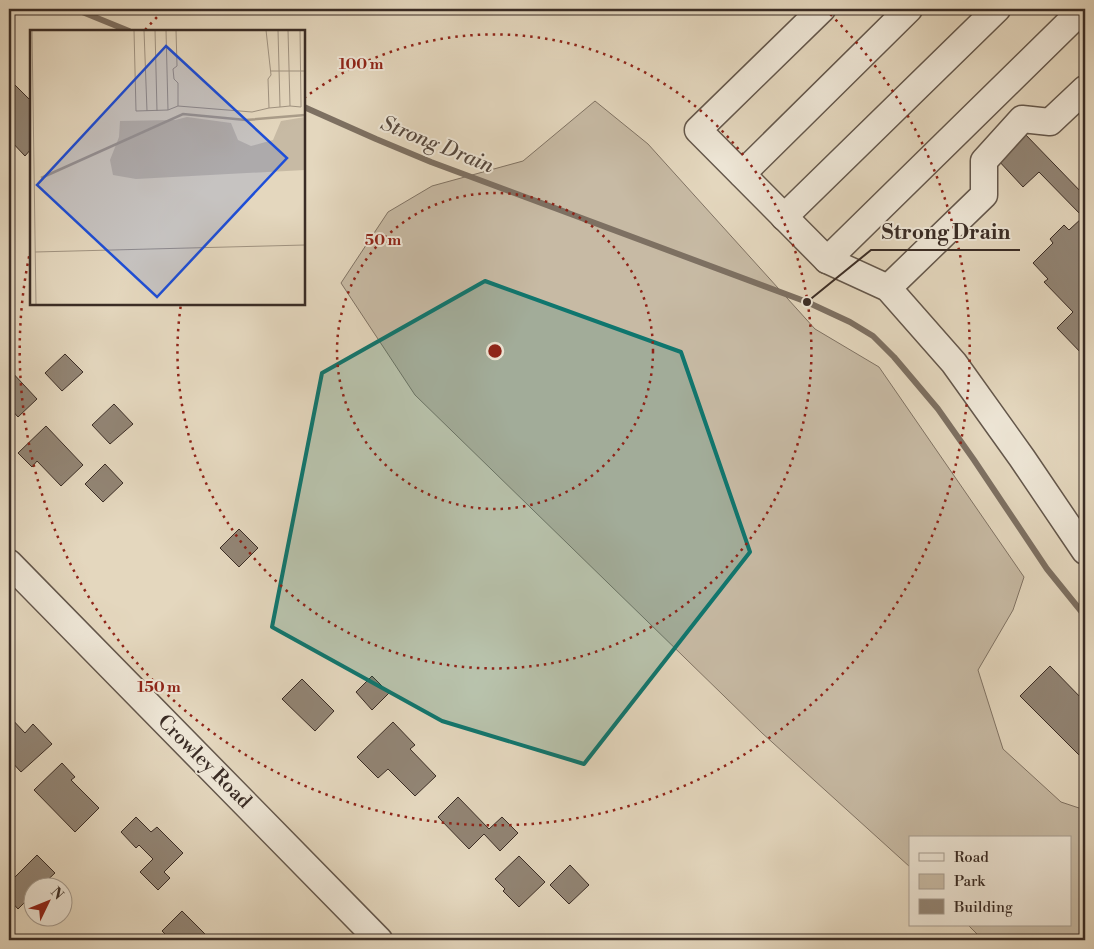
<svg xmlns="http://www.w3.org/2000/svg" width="1094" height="949" font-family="'Libre Bodoni',serif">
	<rect width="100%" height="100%" fill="#e4d7be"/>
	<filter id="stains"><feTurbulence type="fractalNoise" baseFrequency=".004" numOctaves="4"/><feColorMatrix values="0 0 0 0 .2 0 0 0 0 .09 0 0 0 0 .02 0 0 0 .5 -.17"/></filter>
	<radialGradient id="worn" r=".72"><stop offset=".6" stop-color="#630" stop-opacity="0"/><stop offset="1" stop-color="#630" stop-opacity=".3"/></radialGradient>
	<path fill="#c7baa4" stroke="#807364" d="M 595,101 L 648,144 L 815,329 L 879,367 L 1024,577 L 1013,610 L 978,670 L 1003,749 L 1061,802 L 1085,810 L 1085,940 L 983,940 L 968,925 L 1070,925 L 1070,838 L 910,838 L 910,867 L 762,733 L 415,395 L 341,283 L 388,212 L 432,186 L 523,161 Z"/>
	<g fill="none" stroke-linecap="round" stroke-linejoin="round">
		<g stroke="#7d7062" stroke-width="6">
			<path d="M 75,9 L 129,31"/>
			<path d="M 304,107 L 376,139 L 431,162 L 807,302 L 850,322 L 873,336 L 894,357 L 938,409 L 974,460 L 1047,569 L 1085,616"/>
		</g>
	</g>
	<g fill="#928575" stroke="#3a2c25">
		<path d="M 11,81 L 31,101 L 31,149 L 25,156 L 9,139 L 9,83 Z"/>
		<path d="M 1024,133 L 1085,196 L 1085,357 L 1057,328 L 1073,312 L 1044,282 L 1048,279 L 1033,263 L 1053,243 L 1050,239 L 1064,225 L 1069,230 L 1083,217 L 1039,172 L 1023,187 L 997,159 Z"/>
		<path d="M 65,354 L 83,372 L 62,391 L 45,373 Z"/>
		<path d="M 9,369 L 37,399 L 18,417 L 9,407 Z"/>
		<path d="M 114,404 L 133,424 L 110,444 L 92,425 Z"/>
		<path d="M 46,426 L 83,465 L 61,486 L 37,461 L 32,467 L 18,453 Z"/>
		<path d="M 105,464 L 123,483 L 103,502 L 85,484 Z"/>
		<path d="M 239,529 L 258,548 L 239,567 L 220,548 Z"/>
		<path d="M 1050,666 L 1085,702 L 1085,761 L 1020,696 Z"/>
		<path d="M 372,676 L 389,693 L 372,710 L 356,692 Z"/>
		<path d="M 302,679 L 334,711 L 315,731 L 282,699 Z"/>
		<path d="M 9,716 L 25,733 L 33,724 L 52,744 L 21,772 L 9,759 Z"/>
		<path d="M 393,722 L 415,745 L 410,749 L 436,776 L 415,796 L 388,769 L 378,778 L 357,757 Z"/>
		<path d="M 62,763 L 75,777 L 71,780 L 99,808 L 75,832 L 34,790 Z"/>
		<path d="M 458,797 L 489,829 L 502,817 L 518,833 L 500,851 L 484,834 L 469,849 L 438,817 Z"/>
		<path d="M 136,817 L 151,832 L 157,827 L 183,853 L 164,872 L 170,878 L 158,890 L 140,872 L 153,859 L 139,845 L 136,848 L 121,832 Z"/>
		<path d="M 37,855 L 55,873 L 41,886 L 32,886 L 32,895 L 18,909 L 9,899 L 9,883 Z"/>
		<path d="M 519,856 L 545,882 L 519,907 L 503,891 L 505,889 L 495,879 Z"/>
		<path d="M 570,865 L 589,885 L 569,904 L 550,885 Z"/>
		<path d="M 182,911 L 211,940 L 171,940 L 162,931 Z"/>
	</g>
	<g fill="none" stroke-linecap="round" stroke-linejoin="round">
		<g stroke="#64574b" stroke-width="29">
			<g id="minor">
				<path d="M 822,9 L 698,130 L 827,260 L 888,288 L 954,363 L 1022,458 L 1085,551"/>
				<path d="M 742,174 L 909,9"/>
				<path d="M 784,217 L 997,9"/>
				<path d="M 827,260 L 1083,9"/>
				<path d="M 888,288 L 984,195 L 984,161 L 1022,119 L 1050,122 L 1085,89"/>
				<path d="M 9,563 L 379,940"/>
			</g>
		</g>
		<use href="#minor" stroke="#ede5d5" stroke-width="26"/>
	</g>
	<path fill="#0f766e" fill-opacity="0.2" stroke="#0f766e" stroke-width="4" stroke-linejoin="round" d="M 485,281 L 681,352 L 750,552 L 584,764 L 442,721 L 272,627 L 322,373 Z"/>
	<g fill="none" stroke="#8f2418" stroke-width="2.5" stroke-dasharray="2.5 5">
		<circle cx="495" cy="351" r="158"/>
		<path d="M304 98A317 317 0 1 1 181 304"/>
		<path d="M145 30A475 475 0 0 1 165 9M825 9A475 475 0 1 1 30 252"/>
	</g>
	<g text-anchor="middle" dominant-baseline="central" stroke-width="4" stroke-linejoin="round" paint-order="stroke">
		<g font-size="20" fill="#3a2c25" stroke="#ede5d5">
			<text transform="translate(204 762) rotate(45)">Crowley Road</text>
		</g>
		<g font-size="21" font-style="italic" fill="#56483e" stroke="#ede5d5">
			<text transform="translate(437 145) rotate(22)">Strong Drain</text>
		</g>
	</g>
	<g transform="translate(30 30)">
		<rect width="275" height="275" fill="#e4d7be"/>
		<path d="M 157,87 L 201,93 L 208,110 L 221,116 L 243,110 L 251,91 L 275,87 L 275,140 L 106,149 L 83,145 L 80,130 L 89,107 L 90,91 L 145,90 Z" fill="#c7baa4"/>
		<path fill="none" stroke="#aa9d8a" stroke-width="2.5" d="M 11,148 L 153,84 L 216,90 L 275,85"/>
		<path fill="none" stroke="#a09381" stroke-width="1" d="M 2,0 L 6,275M 104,0 L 106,81 L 138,80 L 148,76 L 222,82 L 239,78 L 238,49 L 241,45 L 236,0M 114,0 L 117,81M 125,0 L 127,81M 136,0 L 138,80M 146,0 L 147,36 L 143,39 L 144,49 L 148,53 L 148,76M 241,41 L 275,41M 260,76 L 271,77 L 270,0M 250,77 L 260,76 L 258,0M 239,78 L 250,77 L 248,0M 5,222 L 275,215"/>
		<path fill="#1d4ed8" fill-opacity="0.15" stroke="#1d4ed8" stroke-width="2.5" d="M 136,16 L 257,128 L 127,267 L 7,155 Z"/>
		<rect width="275" height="275" fill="none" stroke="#3a2c25" stroke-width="2.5"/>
	</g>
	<circle cx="495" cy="351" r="8" fill="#8f2418" stroke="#ede5d5" stroke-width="2.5"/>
	<g font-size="15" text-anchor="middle" font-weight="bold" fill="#8f2418" stroke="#ede5d5" stroke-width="4" stroke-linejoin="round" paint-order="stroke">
		<text x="361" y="69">100 m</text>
		<text x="383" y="245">50 m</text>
		<text x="159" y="692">150 m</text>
	</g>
	<path fill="none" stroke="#3a2c25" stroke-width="2" d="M807 302L871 250H1020"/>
	<circle fill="#3a2c25" stroke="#ede5d5" stroke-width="2" cx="807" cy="302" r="5"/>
	<g font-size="21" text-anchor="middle" font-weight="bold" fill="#3a2c25" stroke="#ede5d5" stroke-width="4" stroke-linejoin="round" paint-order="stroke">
		<text x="946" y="239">Strong Drain</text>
	</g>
	<rect width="1094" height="949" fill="none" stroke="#e4d7be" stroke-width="30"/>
	<rect x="10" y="10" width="1074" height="929" fill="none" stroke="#3a2c25" stroke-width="2.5"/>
	<rect x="15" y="15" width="1064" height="919" fill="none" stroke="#3a2c25"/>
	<rect x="909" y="836" width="162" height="90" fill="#ede5d5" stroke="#a59b8f"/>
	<rect x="919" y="853" width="25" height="8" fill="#ede5d5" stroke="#a59b8f"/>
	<text x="954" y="862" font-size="15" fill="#3a2c25">Road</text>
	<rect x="919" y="874" width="25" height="15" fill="#c7baa4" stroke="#a59b8f"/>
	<text x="954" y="886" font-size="15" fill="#3a2c25">Park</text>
	<rect x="919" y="899" width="25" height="15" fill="#928575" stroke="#a59b8f"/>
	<text x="954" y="912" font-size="15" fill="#3a2c25">Building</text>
	<g transform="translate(48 902) rotate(47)"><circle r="24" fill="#ede5d5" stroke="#a59b8f"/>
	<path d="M0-4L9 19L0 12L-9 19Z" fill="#8f2418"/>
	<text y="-8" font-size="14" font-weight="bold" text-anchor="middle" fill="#3a2c25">N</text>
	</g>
	<rect width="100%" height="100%" filter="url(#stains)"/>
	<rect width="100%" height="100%" fill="url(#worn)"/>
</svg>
